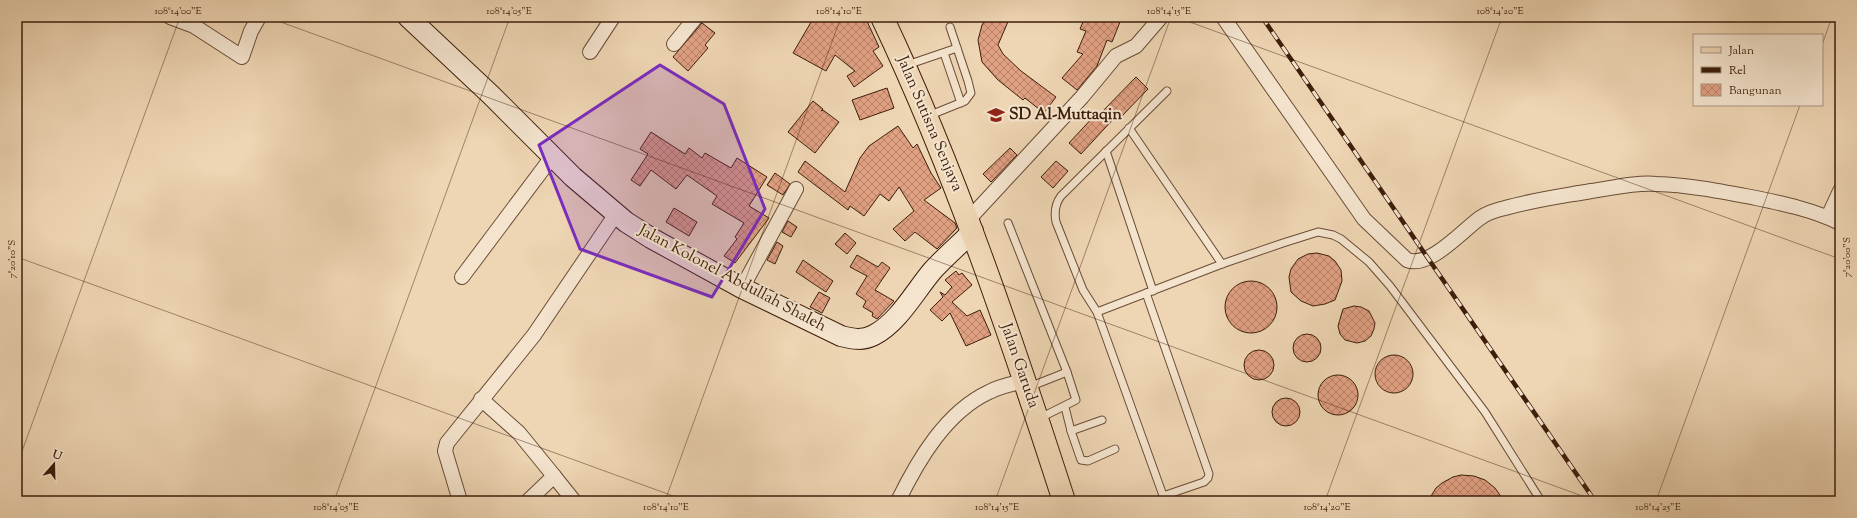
<svg xmlns="http://www.w3.org/2000/svg" width="1857" height="518" font-family="'Sorts Mill Goudy',serif">
	<defs>
		<pattern id="building-cross-hatch" width="8" height="8" patternUnits="userSpaceOnUse"><rect width="8" height="8" fill="#e0a082"/><path d="M0 0l8 8M0 8l8-8" fill="none" stroke="#b78269"/></pattern>
	</defs>
	<rect width="100%" height="100%" fill="#eed5b3"/>
	<filter id="stains"><feTurbulence type="fractalNoise" baseFrequency=".005" numOctaves="4"/><feColorMatrix values="0 0 0 0 .2 0 0 0 0 .09 0 0 0 0 .02 0 0 0 .5 -.17"/></filter>
	<radialGradient id="worn" r=".72"><stop offset=".6" stop-color="#630" stop-opacity="0"/><stop offset="1" stop-color="#630" stop-opacity=".3"/></radialGradient>
	<g fill="url(#building-cross-hatch)" stroke="#3e1e0b">
		<path d="M 814,17 L 865,17 L 879,47 L 873,51 L 883,66 L 854,87 L 847,76 L 855,71 L 835,55 L 826,71 L 793,53 Z"/>
		<path d="M 987,17 L 1010,17 L 998,45 L 1003,54 L 1021,71 L 1056,97 L 1044,113 L 1025,98 L 1023,100 L 998,80 L 982,62 L 978,40 L 982,25 Z"/>
		<path d="M 1085,17 L 1122,17 L 1112,42 L 1107,40 L 1097,66 L 1077,90 L 1062,78 L 1083,54 L 1077,52 L 1086,31 L 1080,29 Z"/>
		<path d="M 702,23 L 715,33 L 705,45 L 708,48 L 688,71 L 673,57 Z"/>
		<path d="M 1136,77 L 1148,89 L 1120,118 L 1117,115 L 1081,154 L 1069,143 L 1096,114 L 1098,116 Z"/>
		<path d="M 887,88 L 894,108 L 860,120 L 852,100 Z"/>
		<path d="M 813,101 L 823,109 L 821,111 L 823,110 L 839,122 L 815,153 L 788,132 Z"/>
		<path d="M 898,126 L 913,148 L 917,144 L 931,173 L 941,188 L 924,200 L 955,223 L 957,228 L 937,249 L 915,232 L 905,241 L 893,229 L 914,211 L 899,187 L 889,201 L 880,194 L 864,216 L 850,206 L 848,210 L 798,172 L 805,161 L 845,192 L 860,158 L 869,146 Z"/>
		<path d="M 651,132 L 685,154 L 689,148 L 702,158 L 705,153 L 731,168 L 737,158 L 767,177 L 749,206 L 769,218 L 735,263 L 724,256 L 737,239 L 735,237 L 744,223 L 712,204 L 717,196 L 687,175 L 676,189 L 651,170 L 640,186 L 631,180 L 648,154 L 640,149 Z"/>
		<path d="M 1010,148 L 1017,155 L 991,182 L 983,174 Z"/>
		<path d="M 1056,161 L 1068,171 L 1053,188 L 1041,177 Z"/>
		<path d="M 775,173 L 790,184 L 783,195 L 767,185 Z"/>
		<path d="M 674,208 L 697,222 L 689,236 L 666,222 Z"/>
		<path d="M 788,221 L 797,227 L 791,237 L 782,232 Z"/>
		<path d="M 845,233 L 856,243 L 847,254 L 835,244 Z"/>
		<path d="M 777,242 L 783,246 L 775,264 L 767,260 Z"/>
		<path d="M 1317,253 L 1329,256 L 1335,261 L 1341,270 L 1342,281 L 1335,300 L 1325,304 L 1313,306 L 1301,301 L 1291,292 L 1289,277 L 1291,269 L 1298,259 L 1308,254 Z"/>
		<path d="M 857,255 L 878,267 L 882,262 L 890,268 L 875,290 L 894,301 L 877,319 L 872,316 L 873,313 L 863,307 L 866,301 L 856,294 L 867,276 L 850,267 Z"/>
		<path d="M 803,260 L 833,281 L 826,292 L 796,272 Z"/>
		<path d="M 956,271 L 959,275 L 962,273 L 972,285 L 952,302 L 967,316 L 980,310 L 991,335 L 966,346 L 950,313 L 942,321 L 930,310 L 943,297 L 940,292 L 945,295 L 952,287 L 945,280 Z"/>
		<circle cx="1251" cy="307" r="26"/>
		<path d="M 819,292 L 830,298 L 822,313 L 810,307 Z"/>
		<path d="M 1354,306 L 1361,307 L 1369,311 L 1375,323 L 1374,329 L 1371,336 L 1365,341 L 1357,343 L 1345,340 L 1340,334 L 1338,326 L 1343,309 Z"/>
		<circle cx="1307" cy="348" r="14"/>
		<circle cx="1259" cy="365" r="15"/>
		<circle cx="1394" cy="374" r="19"/>
		<circle cx="1338" cy="395" r="20"/>
		<circle cx="1286" cy="412" r="14"/>
		<path d="M 1461,475 L 1474,476 L 1485,480 L 1495,488 L 1504,501 L 1428,501 L 1436,488 L 1442,483 L 1453,477 Z"/>
	</g>
	<g fill="none" stroke-linecap="round" stroke-linejoin="round">
		<g stroke="#6a4c35" stroke-width="9">
			<g id="service">
				<path d="M 944,53 L 961,103"/>
				<path d="M 907,65 L 957,48"/>
				<path d="M 928,116 L 965,101 L 971,93 L 968,81 L 950,27"/>
				<path d="M 1129,128 L 1222,264"/>
				<path d="M 1106,151 L 1153,291"/>
				<path d="M 1008,223 L 1067,372 L 1076,400 L 1040,418"/>
				<path d="M 1146,293 L 1209,474 L 1208,478 L 1204,482 L 1163,496"/>
				<path d="M 1097,312 L 1222,264 L 1283,243 L 1318,232 L 1333,235 L 1341,239 L 1369,262 L 1390,286 L 1485,412 L 1541,501"/>
				<path d="M 1029,387 L 1067,372"/>
				<path d="M 1065,407 L 1071,431 L 1081,460 L 1088,461 L 1115,449"/>
				<path d="M 1071,431 L 1102,420"/>
				<path d="M 1165,501 L 1097,312 L 1083,290 L 1056,222 C 1054,212 1055,204 1061,196 L 1167,91"/>
			</g>
		</g>
		<g stroke="#6a4c35" stroke-width="16">
			<g id="minor">
				<path d="M 170,17 L 194,26 L 242,57 L 251,31 L 259,17"/>
				<path d="M 1223,17 L 1364,219 L 1407,260 C 1429,269 1463,230 1480,218 C 1487,213 1496,210 1505,208 C 1533,200 1563,196 1591,191 C 1613,188 1635,182 1657,184 C 1690,185 1724,192 1756,198 C 1785,204 1813,210 1840,223"/>
				<path d="M 674,44 L 696,17"/>
				<path d="M 590,52 L 613,17"/>
				<path d="M 1828,217 L 1840,191"/>
				<path d="M 968,220 L 1082,97 L 1116,56 L 1136,46 L 1161,17"/>
				<path d="M 462,277 L 552,157"/>
				<path d="M 742,288 L 796,189"/>
				<path d="M 481,399 L 519,433 L 554,476"/>
				<path d="M 460,501 L 445,451 L 447,443 L 534,335 L 616,214"/>
				<path d="M 528,501 L 554,476 L 574,501"/>
				<path d="M 898,501 C 918,460 946,412 989,392 C 1000,386 1012,384 1024,381"/>
			</g>
		</g>
		<g stroke="#3e1e0b" stroke-width="22">
			<path id="secondary" d="M 408,17 L 491,95 L 573,177 L 626,222 L 651,238 L 742,288 L 841,336 C 852,339 863,341 874,335 C 899,322 915,291 933,270 C 946,256 960,244 973,231"/>
		</g>
		<g stroke="#3e1e0b" stroke-width="24">
			<path id="primary" d="M 882,17 C 956,173 1011,337 1064,501"/>
		</g>
		<use href="#service" stroke="#f4e4ce" stroke-width="7"/>
		<use href="#minor" stroke="#f4e4ce" stroke-width="14"/>
		<use href="#secondary" stroke="#f4e4ce" stroke-width="20"/>
		<use href="#primary" stroke="#eed5b3" stroke-width="22"/>
		<g stroke="#3e1e0b" stroke-width="4.5">
			<path id="rail" d="M 1262,17 L 1595,501"/>
		</g>
		<use href="#rail" stroke="#f4e4ce" stroke-width="3" stroke-dasharray="9" stroke-linecap="butt"/>
	</g>
	<path fill="#7b2cbf" fill-opacity="0.2" stroke="#7b2cbf" stroke-width="3" stroke-linejoin="round" d="M 660,65 L 724,104 L 765,209 L 712,297 L 580,249 L 539,145 Z"/>
	<path fill="none" stroke="#3e1e0b" stroke-width="1" stroke-opacity="0.45" d="M 267,17 L 1596,501M 1176,17 L 1840,259M 1822,45 L 1832,17M 17,257 L 687,501M 17,465 L 180,17M 334,501 L 510,17M 665,501 L 841,17M 995,501 L 1171,17M 1325,501 L 1502,17M 1656,501 L 1800,105"/>
	<defs>
		<g id="school-bare" transform="scale(1.38)"><path d="M0-5L7-2L0 1L-7-2ZM-4 1L0 2.5L4 1V4Q0 6-4 4Z" fill="#8f2418" stroke="#f4e4ce" stroke-width="2.5" paint-order="stroke"/></g>
	</defs>
	<g fill-rule="evenodd">
		<use href="#school-bare" x="996" y="115"/>
	</g>
	<g text-anchor="middle" dominant-baseline="central" stroke-width="4" stroke-linejoin="round" paint-order="stroke">
		<g font-size="16" font-weight="bold" fill="#3e1e0b" stroke="#f4e4ce" text-anchor="start">
			<text x="1009" y="115">SD Al-Muttaqin</text>
		</g>
		<g font-size="16" fill="#3e1e0b" stroke="#f4e4ce">
			<text transform="translate(929 124) rotate(67)">Jalan Sutisna Senjaya</text>
			<text transform="translate(732 279) rotate(28)">Jalan Kolonel Abdullah Shaleh</text>
			<text transform="translate(1019 366) rotate(71)">Jalan Garuda</text>
		</g>
	</g>
	<rect width="1857" height="518" fill="none" stroke="#eed5b3" stroke-width="44"/>
	<rect x="1693" y="34" width="130" height="72" fill="#f4e4ce" stroke="#ab9580"/>
	<rect x="1701" y="47" width="20" height="6" fill="#eed5b3" stroke="#ab9580"/>
	<text x="1729" y="54" font-size="12" fill="#3e1e0b">Jalan</text>
	<rect x="1701" y="67" width="20" height="6" fill="#3e1e0b" stroke="#ab9580"/>
	<text x="1729" y="74" font-size="12" fill="#3e1e0b">Rel</text>
	<rect x="1701" y="84" width="20" height="12" fill="url(#building-cross-hatch)" stroke="#ab9580"/>
	<text x="1729" y="94" font-size="12" fill="#3e1e0b">Bangunan</text>
	<g transform="translate(54 464) rotate(20)" stroke="#f4e4ce" stroke-width="3" paint-order="stroke">
	<path d="M0-3L7 15L0 10L-7 15Z" fill="#3e1e0b"/>
	<text y="-6" font-size="11" font-weight="bold" text-anchor="middle" fill="#3e1e0b">U</text>
	</g>
	<rect x="22" y="22" width="1813" height="474" fill="none" stroke="#3e1e0b" stroke-width="1.5"/>
	<g font-size="10" text-anchor="middle" fill="#3e1e0b">
		<text x="178" y="14">108°14'00"E</text>
		<text x="509" y="14">108°14'05"E</text>
		<text x="839" y="14">108°14'10"E</text>
		<text x="1169" y="14">108°14'15"E</text>
		<text x="1500" y="14">108°14'20"E</text>
		<text transform="translate(1846 257) rotate(-90)" y="4">7°20'00"S</text>
		<text transform="translate(11 259) rotate(-90)" y="4">7°20'10"S</text>
		<text x="336" y="510">108°14'05"E</text>
		<text x="666" y="510">108°14'10"E</text>
		<text x="997" y="510">108°14'15"E</text>
		<text x="1327" y="510">108°14'20"E</text>
		<text x="1658" y="510">108°14'25"E</text>
	</g>
	<rect width="100%" height="100%" filter="url(#stains)"/>
	<rect width="100%" height="100%" fill="url(#worn)"/>
</svg>
